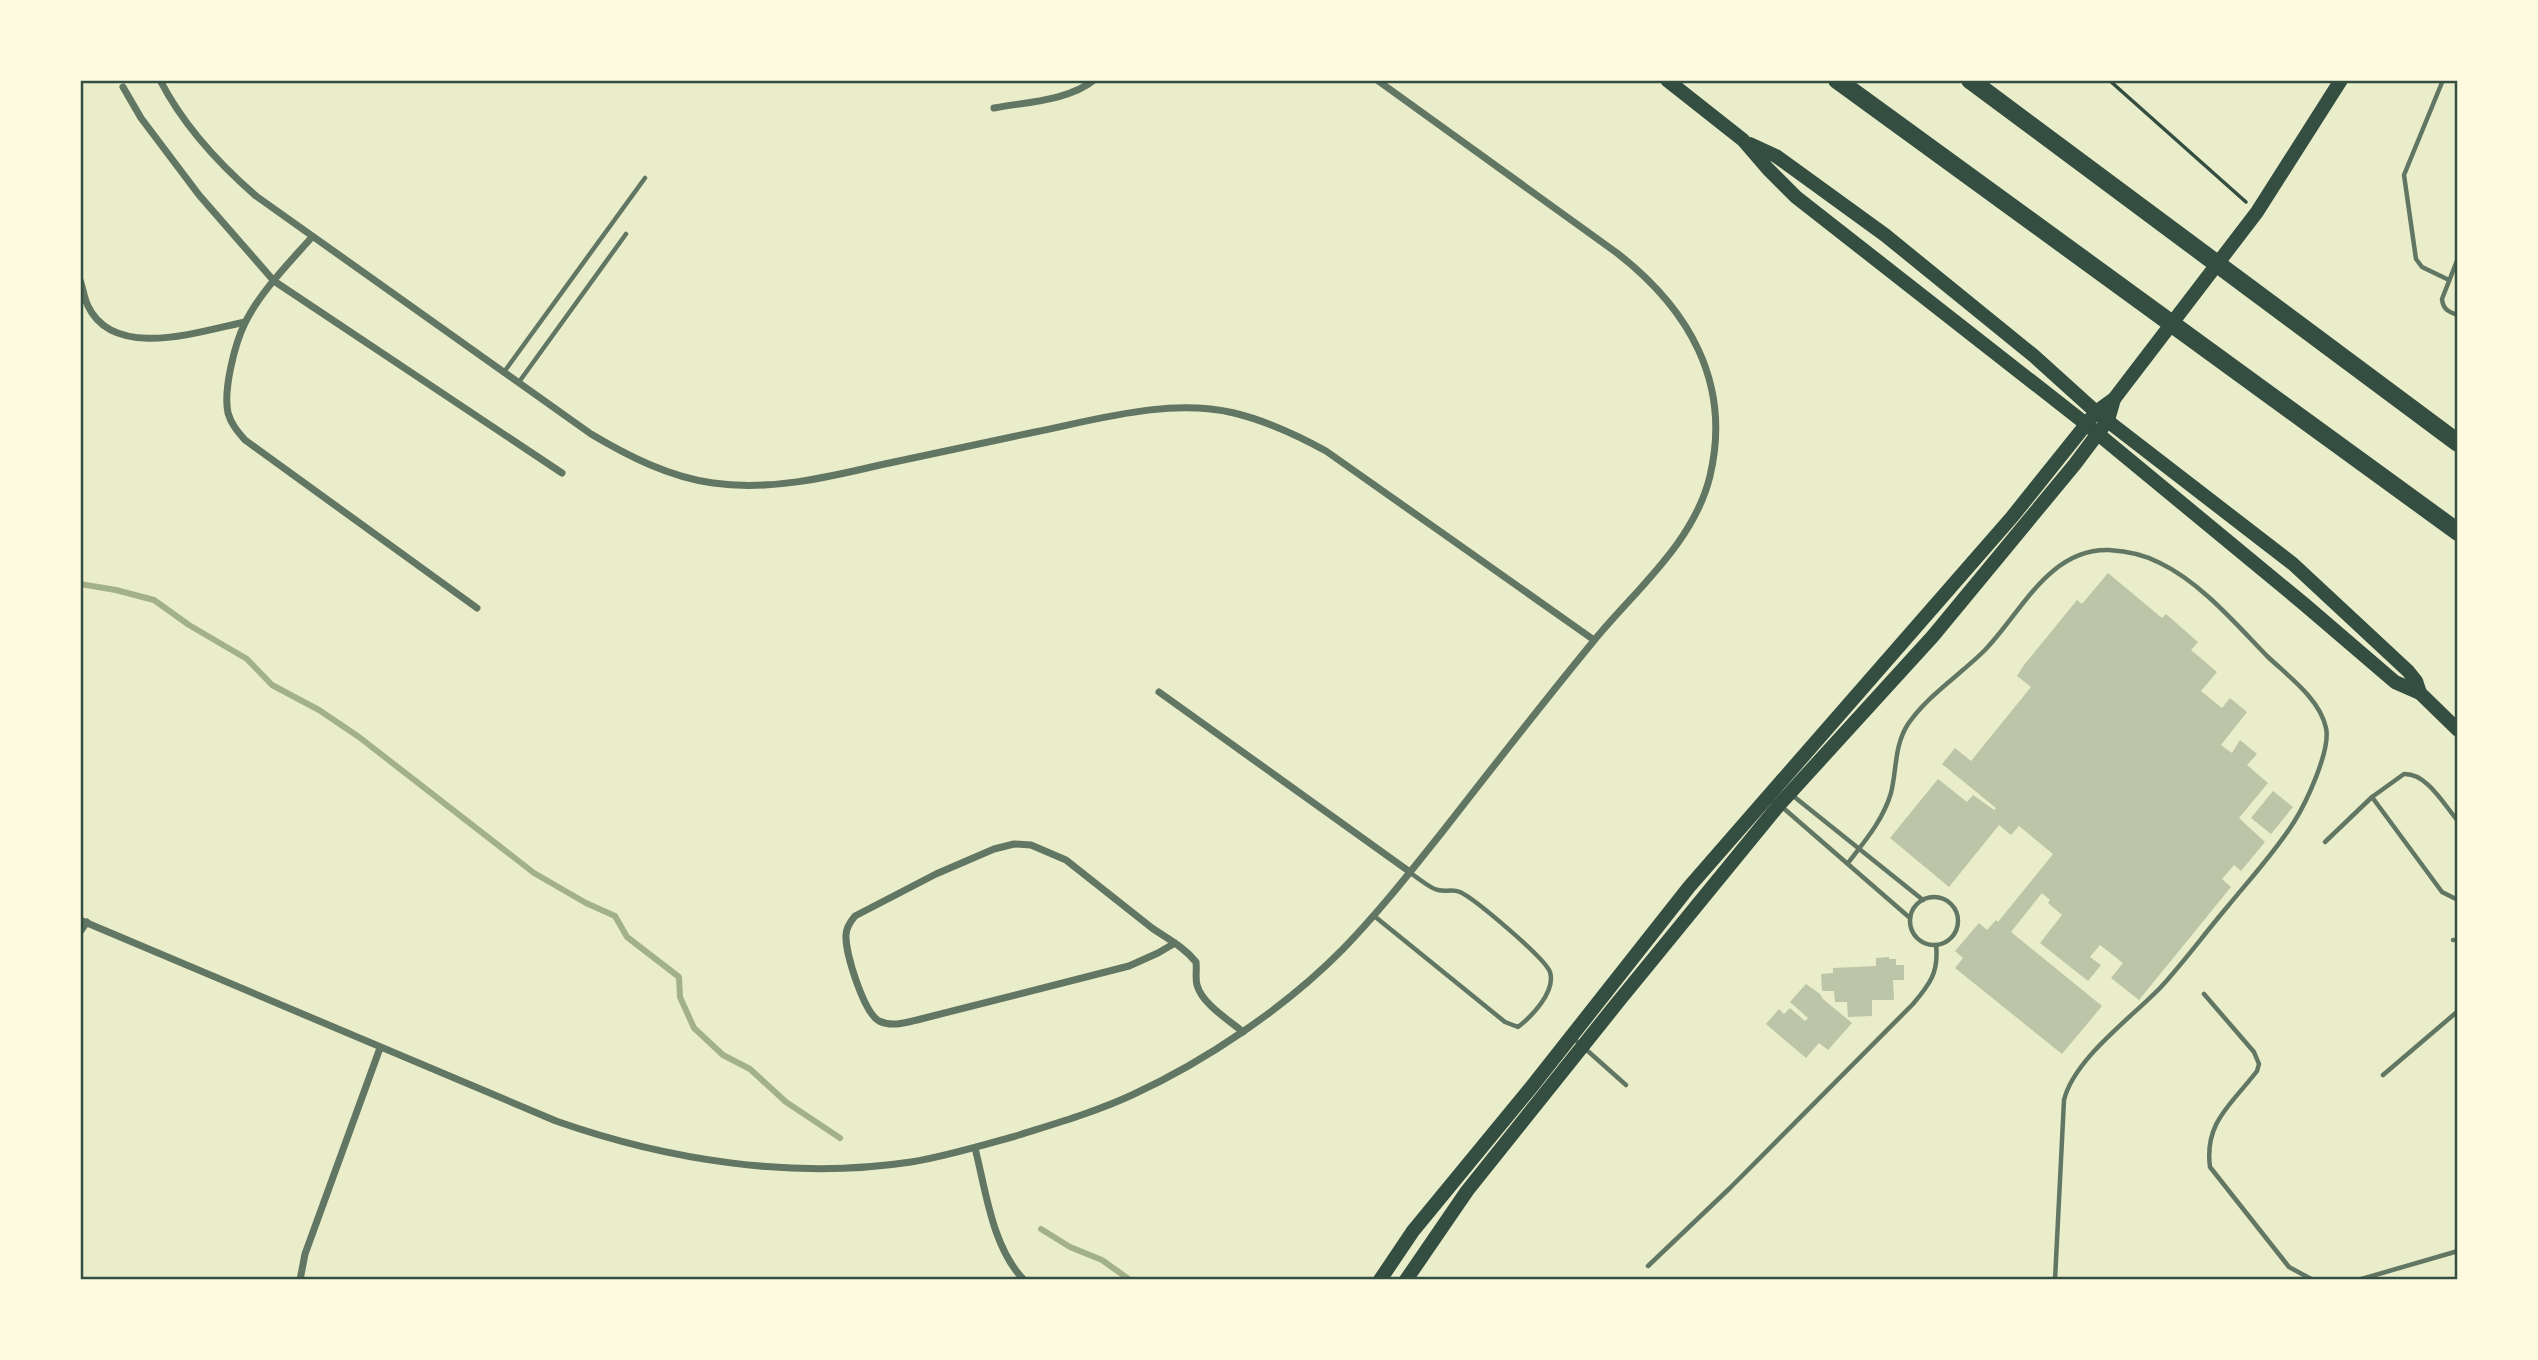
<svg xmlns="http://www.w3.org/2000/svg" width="2538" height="1360" font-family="Bitter,serif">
	<rect width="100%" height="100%" fill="#e9edc9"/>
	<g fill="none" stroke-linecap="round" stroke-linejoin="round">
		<g stroke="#a3b18a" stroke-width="6">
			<path d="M 80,584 L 116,590 L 154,600 L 189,625 L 247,659 L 272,685 L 319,710 L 359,737 L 534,873 L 586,903 L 615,916 L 627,937 L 679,977 L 680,997 L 694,1028 L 723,1055 L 750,1069 L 786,1102 L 840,1138"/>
			<path d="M 1041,1229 L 1070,1247 L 1102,1260 L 1130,1280"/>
		</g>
	</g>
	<g fill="#bcc5a7">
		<path d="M 2108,573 L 2162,618 L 2166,614 L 2198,642 L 2191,650 L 2217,672 L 2201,691 L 2222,708 L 2230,698 L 2247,712 L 2221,745 L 2232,753 L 2240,740 L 2257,754 L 2247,765 L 2268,783 L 2239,818 L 2265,842 L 2241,871 L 2234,865 L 2222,879 L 2231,887 L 2139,1000 L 2111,978 L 2123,963 L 2100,945 L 2090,957 L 2101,965 L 2088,981 L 2040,943 L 2062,915 L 2048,903 L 2050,900 L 2042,893 L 2011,932 L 2102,1006 L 2062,1054 L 1955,968 L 1963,958 L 1955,951 L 1979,923 L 1987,930 L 1996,920 L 1998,922 L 2053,854 L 2019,826 L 2011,835 L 1999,825 L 1949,887 L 1890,838 L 1938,779 L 1967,802 L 1973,795 L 1994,810 L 1996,808 L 1942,764 L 1955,748 L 1971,761 L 2031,687 L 2017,676 L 2024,665 L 2077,600 L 2082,604 Z"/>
		<path d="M 2273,791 L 2293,807 L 2271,834 L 2251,818 Z"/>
		<path d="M 1889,957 L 1889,959 L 1896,959 L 1896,965 L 1904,965 L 1904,980 L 1893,980 L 1894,1000 L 1872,1000 L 1872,1016 L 1848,1017 L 1847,1002 L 1835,1002 L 1834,991 L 1822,991 L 1821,974 L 1833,973 L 1833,968 L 1876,966 L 1876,958 Z"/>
		<path d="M 1806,984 L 1820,994 L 1823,999 L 1852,1023 L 1828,1050 L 1819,1043 L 1806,1058 L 1766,1024 L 1779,1009 L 1784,1014 L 1790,1008 L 1805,1021 L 1808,1018 L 1790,1002 Z"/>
	</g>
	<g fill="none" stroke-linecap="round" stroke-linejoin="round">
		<path stroke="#344e41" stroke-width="3.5" d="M 2109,80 L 2246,202"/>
		<g stroke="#617663" stroke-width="4.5">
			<path d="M 2443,80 L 2404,175 L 2416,259 L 2422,267 L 2449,280"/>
			<path d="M 2458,258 L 2442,299 C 2443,309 2448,312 2458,315"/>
			<path d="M 504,372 L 645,178"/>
			<path d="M 519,382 L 626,234"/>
			<path d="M 1792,795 L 1923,900"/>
			<path d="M 2372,797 L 2442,892 L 2458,900"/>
			<path d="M 1781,806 L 1910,918"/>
			<path d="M 2325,842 L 2372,797 L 2404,774 C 2427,773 2444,805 2458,821"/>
			<path d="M 1848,863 C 1865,841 1883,820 1891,793 C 1897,769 1894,746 1908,724 C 1928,695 1960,675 1985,650 C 2021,613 2049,548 2109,550 C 2127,551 2143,554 2160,563 C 2200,582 2236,624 2267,656 C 2288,676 2320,699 2326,728 C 2331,750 2306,803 2294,822 C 2275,852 2250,879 2228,906 C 2205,933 2184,962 2160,988 C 2131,1018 2074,1059 2064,1100 L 2055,1280"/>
			<circle cx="1934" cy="921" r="24"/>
			<path d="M 1373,915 L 1505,1022 L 1518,1027 C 1531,1017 1556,992 1550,972 C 1545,958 1475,899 1460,892 C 1453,889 1446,892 1438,890 C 1429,888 1419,878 1410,873"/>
			<path d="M 2453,940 L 2458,940"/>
			<path d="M 2204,994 L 2254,1052 L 2259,1064 L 2257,1071 C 2232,1104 2204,1122 2210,1167 L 2289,1267 L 2313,1280"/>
			<path d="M 1572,1037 L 1626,1085"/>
			<path d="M 2383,1075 L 2458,1011"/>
			<path d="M 1648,1266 L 1730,1188 L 1913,1004 C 1930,984 1939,972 1936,945"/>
			<path d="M 2358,1280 L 2458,1251"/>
		</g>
		<g stroke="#617663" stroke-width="7">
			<path d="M 160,80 C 183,125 218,163 256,196 L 591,434 C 628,456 669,477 713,483 C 769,491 825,478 880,465 C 932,454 984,443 1035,432 C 1099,419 1169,398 1234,413 C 1267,421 1297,435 1326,451 L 1594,640"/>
			<path d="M 123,87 L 141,118 L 199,195 L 274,281 L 562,473"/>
			<path d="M 994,108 C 1025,102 1068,101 1094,80"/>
			<path d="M 312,237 C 290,262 260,292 245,323 C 235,343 223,390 228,413 C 231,424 238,432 245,440 L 477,608"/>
			<path d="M 80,280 C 83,288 84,298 88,306 C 114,361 201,331 245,322"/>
			<path d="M 1159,692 L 1410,872"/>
			<path d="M 80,920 L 556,1121 C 667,1160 792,1180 911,1162 C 947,1156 983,1145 1019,1135 C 1057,1123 1095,1112 1132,1095 C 1206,1061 1286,1007 1343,949 C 1379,912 1411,871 1443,831 C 1492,768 1541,705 1592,643 C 1634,591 1694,543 1710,476 C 1732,383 1689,309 1617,253 L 1377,80"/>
			<path d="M 80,932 L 87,922"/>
			<path d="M 1175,943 L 1158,953 L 1129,966 L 917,1020 C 905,1023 891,1027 879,1021 C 864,1013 845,953 846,935 C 846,928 850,922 855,916 L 936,874 L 994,849 L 1014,844 L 1031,845 L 1066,860 L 1152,928 C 1168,939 1184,947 1196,962 C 1197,970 1195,978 1197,985 C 1202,1004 1229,1020 1243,1032"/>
			<path d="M 975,1148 C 986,1191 992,1247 1024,1280"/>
			<path d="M 300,1280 L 305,1254 L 380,1048"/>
		</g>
		<g stroke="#344e41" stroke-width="14">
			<path d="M 1667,80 L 1743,140 L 1768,169 L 1796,197 L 2086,424 L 2304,604 L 2395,682 L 2420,693"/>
			<path d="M 1750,144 L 1776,156 L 1885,235 L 2034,356 L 2096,412 L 2293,564 L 2408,671 L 2416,681 L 2420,693 L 2458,730"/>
			<path d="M 1380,1280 L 1413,1231 L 1533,1085 L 1689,887 L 2012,517 L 2096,412 L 2114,399 L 2257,212 L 2341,80"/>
			<path d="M 1406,1280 L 1467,1191 L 1618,1002 L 1779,805 L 1933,636 L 2075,464 L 2108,420 L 2114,399"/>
		</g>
		<g stroke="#344e41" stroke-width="18">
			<path d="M 1837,80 L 2458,532"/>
			<path d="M 1970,80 L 2458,443"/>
		</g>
	</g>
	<rect width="2538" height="1360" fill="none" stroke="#fefae0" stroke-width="164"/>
	<rect x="82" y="82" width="2374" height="1196" fill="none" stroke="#344e41" stroke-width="2.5"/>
</svg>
